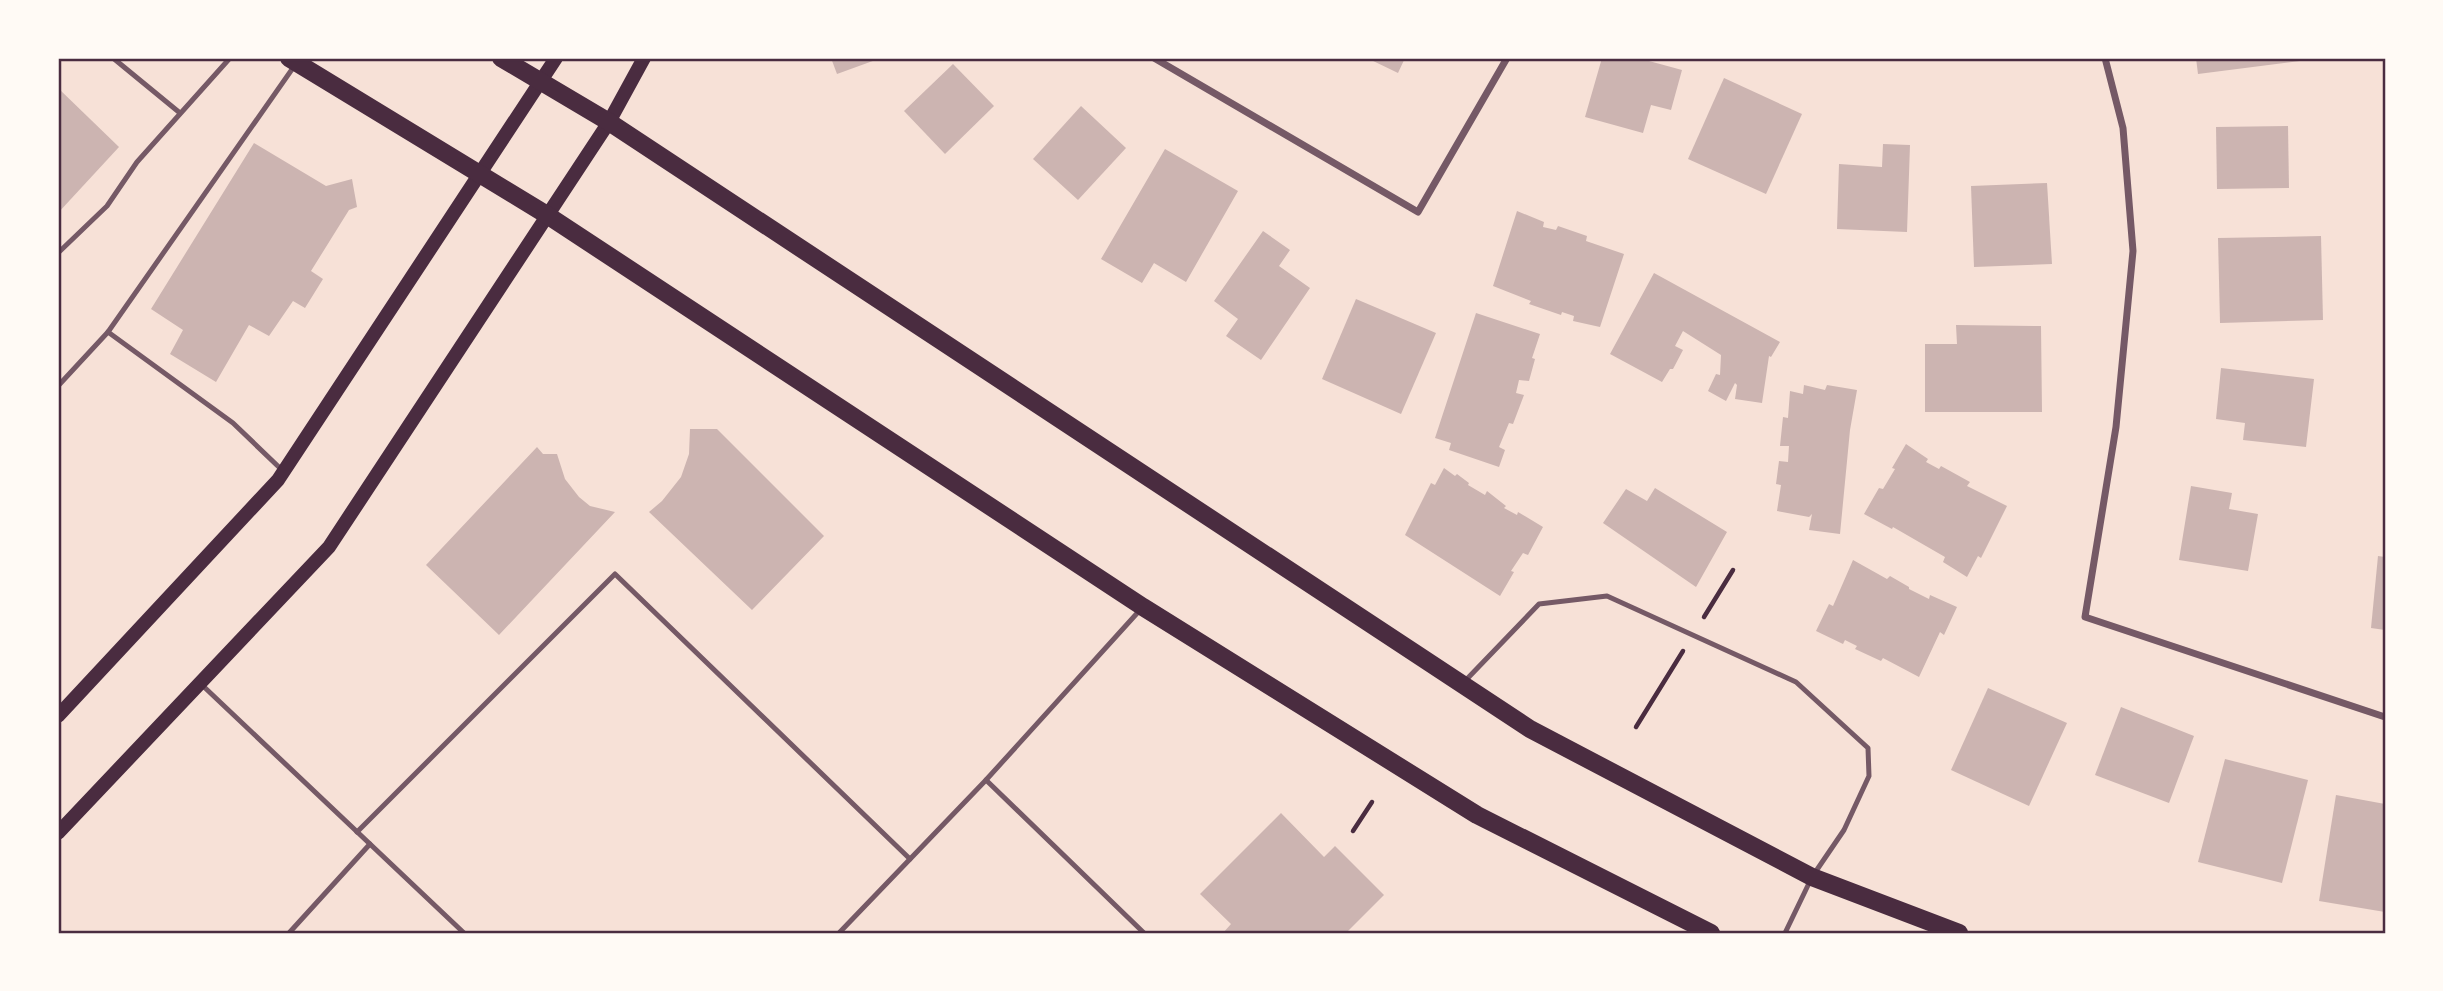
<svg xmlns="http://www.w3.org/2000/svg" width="2443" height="991" font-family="'PT Sans Narrow',sans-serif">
	<rect width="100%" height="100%" fill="#f7e1d7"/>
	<g fill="#ccb4b1">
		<path d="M 831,58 L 881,58 L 837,74 Z"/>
		<path d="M 1367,58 L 1405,58 L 1398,73 Z"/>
		<path d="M 1602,58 L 1638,58 L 1682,70 L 1671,110 L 1651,105 L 1643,133 L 1585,117 Z"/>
		<path d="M 2196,58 L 2299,58 L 2300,61 L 2198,74 Z"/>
		<path d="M 953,64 L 994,106 L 945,154 L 904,111 Z"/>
		<path d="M 1724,78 L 1802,114 L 1766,194 L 1688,159 Z"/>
		<path d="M 58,88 L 119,147 L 58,213 Z"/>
		<path d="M 1081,106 L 1126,148 L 1078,200 L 1033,159 Z"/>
		<path d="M 2288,126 L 2289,188 L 2217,189 L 2216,127 Z"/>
		<path d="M 254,143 L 326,186 L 352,179 L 357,207 L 349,210 L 311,271 L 323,279 L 305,308 L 293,301 L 269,336 L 249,325 L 216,382 L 170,354 L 183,330 L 151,309 Z"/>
		<path d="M 1883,144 L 1910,145 L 1907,232 L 1837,229 L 1839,164 L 1882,167 Z"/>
		<path d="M 1165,149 L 1238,191 L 1186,282 L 1154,263 L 1142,283 L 1101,259 Z"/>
		<path d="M 2047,183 L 2052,264 L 1974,267 L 1971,186 Z"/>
		<path d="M 1517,211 L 1544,222 L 1543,227 L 1556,230 L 1558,226 L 1587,236 L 1586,241 L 1624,254 L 1600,327 L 1573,321 L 1574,316 L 1562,312 L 1561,315 L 1529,304 L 1531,301 L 1493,286 Z"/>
		<path d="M 1263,231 L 1290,250 L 1279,266 L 1310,288 L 1261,360 L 1226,336 L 1238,319 L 1214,301 Z"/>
		<path d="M 2321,236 L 2323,320 L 2220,323 L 2218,238 Z"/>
		<path d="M 1654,273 L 1780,342 L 1771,357 L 1769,356 L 1762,403 L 1735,399 L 1737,385 L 1735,383 L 1726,401 L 1708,391 L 1716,374 L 1720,375 L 1721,355 L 1683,331 L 1675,346 L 1683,350 L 1673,369 L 1670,369 L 1662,382 L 1610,354 Z"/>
		<path d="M 1356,299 L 1436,333 L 1401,414 L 1322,379 Z"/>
		<path d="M 1476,313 L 1540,334 L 1532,358 L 1535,359 L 1529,381 L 1519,380 L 1516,393 L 1524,395 L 1513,424 L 1509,423 L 1499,447 L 1505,450 L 1499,467 L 1449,450 L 1451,443 L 1435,438 Z"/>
		<path d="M 1956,325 L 2041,326 L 2042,412 L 1925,412 L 1925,344 L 1957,344 Z"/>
		<path d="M 2221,368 L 2314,379 L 2306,447 L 2243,440 L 2245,423 L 2216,419 Z"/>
		<path d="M 1804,385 L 1825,390 L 1827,385 L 1857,390 L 1850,430 L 1840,534 L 1809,530 L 1812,514 L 1809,517 L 1777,511 L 1781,485 L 1776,484 L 1779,461 L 1788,462 L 1789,446 L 1780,446 L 1783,417 L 1788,418 L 1790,391 L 1803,394 Z"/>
		<path d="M 690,429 L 717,429 L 824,536 L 752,610 L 649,512 L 662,501 L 681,477 L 689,454 Z"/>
		<path d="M 1906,444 L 1928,459 L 1926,462 L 1939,469 L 1941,466 L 1970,482 L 1967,486 L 2007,506 L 1981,558 L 1978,556 L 1967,577 L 1943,562 L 1945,557 L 1893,527 L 1892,529 L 1864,514 L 1879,488 L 1883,489 L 1895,469 L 1892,468 Z"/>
		<path d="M 537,447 L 543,454 L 557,454 L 565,479 L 579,497 L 590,506 L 615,512 L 499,635 L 426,565 Z"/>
		<path d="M 1444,468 L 1455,476 L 1457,474 L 1469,483 L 1468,485 L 1485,495 L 1487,491 L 1506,506 L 1504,508 L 1517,515 L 1518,512 L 1543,527 L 1528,555 L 1523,553 L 1511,571 L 1514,572 L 1500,596 L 1405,535 L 1431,483 L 1435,485 Z"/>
		<path d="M 2191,486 L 2232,493 L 2229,509 L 2258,514 L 2248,571 L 2179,560 Z"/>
		<path d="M 1655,488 L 1727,532 L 1696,587 L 1603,523 L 1626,489 L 1647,501 Z"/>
		<path d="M 2378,556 L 2385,557 L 2385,630 L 2371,628 Z"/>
		<path d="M 1853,560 L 1887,579 L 1890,576 L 1909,587 L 1909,589 L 1929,599 L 1930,595 L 1957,607 L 1944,635 L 1940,632 L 1919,677 L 1883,658 L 1881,661 L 1855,649 L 1857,646 L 1845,640 L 1843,644 L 1816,631 L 1829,604 L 1833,606 Z"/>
		<path d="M 1988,688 L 2067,723 L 2029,806 L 1951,770 Z"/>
		<path d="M 2121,707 L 2194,736 L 2169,803 L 2095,775 Z"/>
		<path d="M 2225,759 L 2308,780 L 2282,883 L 2198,862 Z"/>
		<path d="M 2336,795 L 2385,804 L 2385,912 L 2319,901 Z"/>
		<path d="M 1281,813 L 1324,857 L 1335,846 L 1384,895 L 1346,933 L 1223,933 L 1231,924 L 1200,894 Z"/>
	</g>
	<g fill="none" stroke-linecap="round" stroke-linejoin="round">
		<g stroke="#4a2c40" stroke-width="4.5">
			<path d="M 1704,617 L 1733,570"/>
			<path d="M 1636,727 L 1683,651"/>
			<path d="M 1353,831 L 1372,802"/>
		</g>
		<g stroke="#755966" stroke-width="5">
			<path d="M 113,58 L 180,113"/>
			<path d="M 58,253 L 107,206 L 137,162 L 230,58"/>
			<path d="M 108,332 L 233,423 L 283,471"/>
			<path d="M 58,386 L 108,332 L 295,65"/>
			<path d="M 1465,681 L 1539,604 L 1607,596 L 1796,682 L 1868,748 L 1869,776 L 1844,830 L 1812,877 L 1785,933"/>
			<path d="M 202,685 L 464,933"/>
			<path d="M 986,780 L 1144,933"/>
			<path d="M 357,832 L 615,574 L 910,859"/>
			<path d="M 289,933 L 370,844"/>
			<path d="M 839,933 L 986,780 L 1140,610"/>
		</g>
		<g stroke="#755966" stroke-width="7">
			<path d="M 1154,58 L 1418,212 L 1507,58"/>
			<path d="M 2105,58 L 2123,128 L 2133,251 L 2116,427 L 2085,617 L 2385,717"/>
		</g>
		<g stroke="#4a2c40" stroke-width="14">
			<path d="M 58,716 L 278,480 L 556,58"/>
			<path d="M 58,833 L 329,547 L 609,122 L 644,58"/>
		</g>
		<g stroke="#4a2c40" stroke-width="18">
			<path d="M 289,58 L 547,215 L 1143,607 L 1477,815 L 1711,933"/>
			<path d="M 501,58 L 609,122 L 1530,729 L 1812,877 L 1959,933"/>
		</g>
	</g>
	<rect width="2443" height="991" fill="none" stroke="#fffaf5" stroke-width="119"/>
	<rect x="60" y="60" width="2324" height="872" fill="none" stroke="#4a2c40" stroke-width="2.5"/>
</svg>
